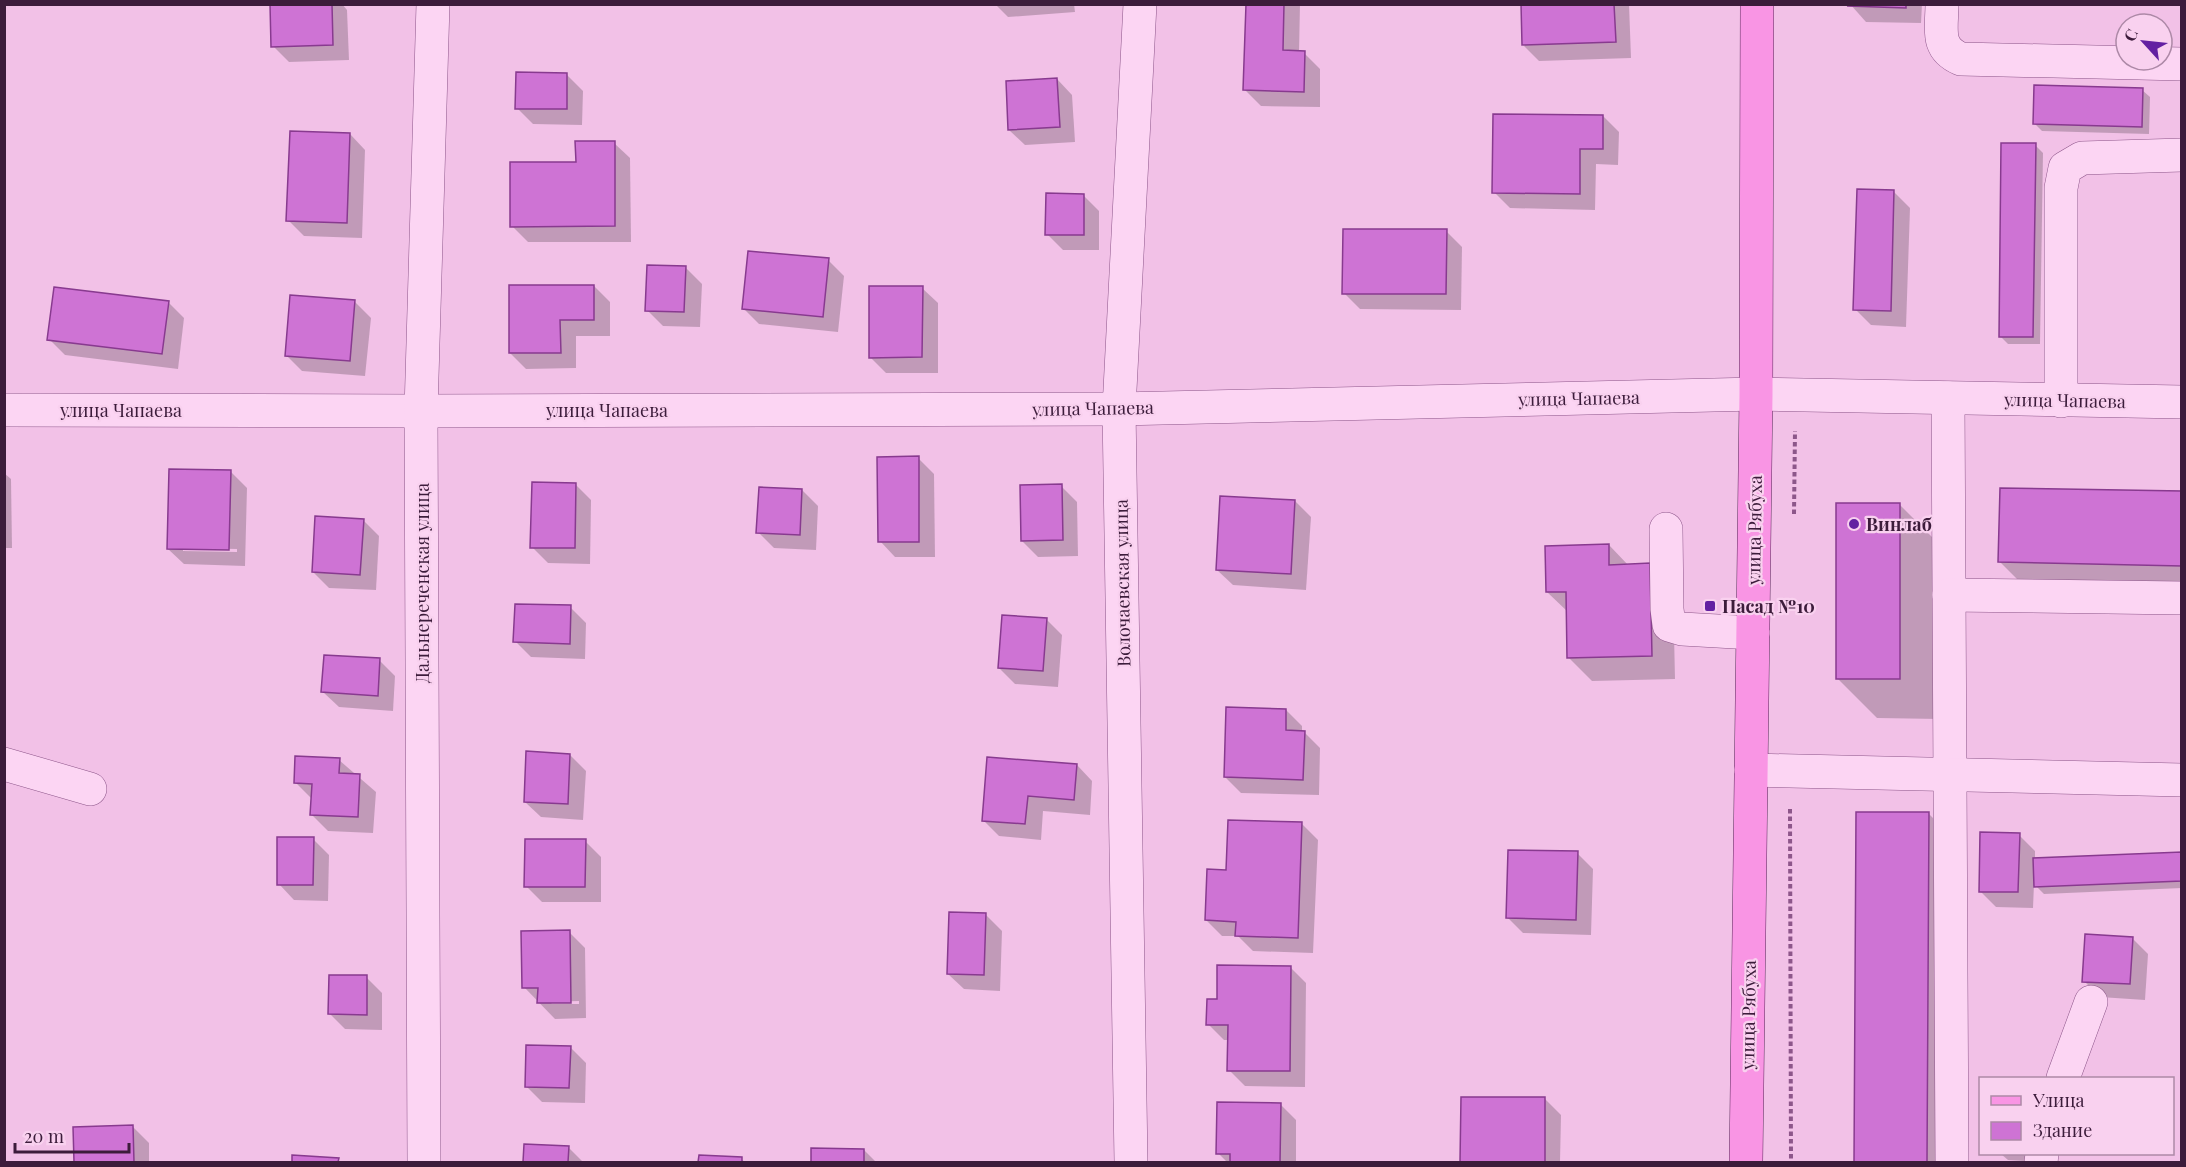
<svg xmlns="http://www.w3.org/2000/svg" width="2186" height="1167" font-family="'Playfair Display',serif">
	<rect width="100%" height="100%" fill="#f2c1e7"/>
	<g fill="#0003" fill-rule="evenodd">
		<path d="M 271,4 L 342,4 L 347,10 L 349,60 L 289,62 L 273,46 Z"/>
		<path d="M 995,4 L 1074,4 L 1075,12 L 1008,17 Z"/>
		<path d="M 1247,4 L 1300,4 L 1299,53 L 1304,53 L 1320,69 L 1320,107 L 1261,106 L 1245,90 Z"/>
		<path d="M 1522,4 L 1629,4 L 1631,58 L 1539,61 L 1523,45 Z"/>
		<path d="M 1850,4 L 1922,4 L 1921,23 L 1866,22 Z"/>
		<path d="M 567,75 L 583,91 L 582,125 L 533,124 L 517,108 Z"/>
		<path d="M 1057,79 L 1072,95 L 1075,142 L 1025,145 L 1009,130 Z"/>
		<path d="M 2142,90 L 2150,97 L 2149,134 L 2042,131 L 2034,123 Z"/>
		<path d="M 1603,116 L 1619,132 L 1618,165 L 1596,164 L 1595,210 L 1510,208 L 1494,192 Z"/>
		<path d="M 350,134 L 365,150 L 362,238 L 304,236 L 288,220 Z"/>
		<path d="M 614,143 L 630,158 L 631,242 L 528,242 L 512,226 L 577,164 Z"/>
		<path d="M 2035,145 L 2043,153 L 2040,344 L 2008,344 L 2000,336 Z"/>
		<path d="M 1894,192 L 1910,208 L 1906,327 L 1871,325 L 1855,309 Z"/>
		<path d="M 1083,195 L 1099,211 L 1099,250 L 1063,250 L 1047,234 Z"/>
		<path d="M 1446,231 L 1462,247 L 1461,310 L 1360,309 L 1344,293 Z"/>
		<path d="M 828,260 L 844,276 L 838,332 L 759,324 L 743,308 Z"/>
		<path d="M 686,268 L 702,284 L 700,327 L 663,326 L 647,310 Z"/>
		<path d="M 594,286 L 610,302 L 610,336 L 576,336 L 576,368 L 526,369 L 510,353 Z"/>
		<path d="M 922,288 L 938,303 L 938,373 L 886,373 L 870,357 Z"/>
		<path d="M 168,302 L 184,318 L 178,369 L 65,355 L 49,339 Z"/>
		<path d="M 355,302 L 371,318 L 365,376 L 302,371 L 286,355 Z"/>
		<path d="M 918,458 L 934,474 L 935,557 L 895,557 L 880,541 Z"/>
		<path d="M 231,472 L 247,488 L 245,566 L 184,564 L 168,549 ZM 183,548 L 237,549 L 237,552 L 183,551 Z"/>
		<path d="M 4,473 L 11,479 L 12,548 L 4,548 Z"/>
		<path d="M 575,484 L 591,500 L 590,564 L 548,563 L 532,547 Z"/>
		<path d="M 1061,486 L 1077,502 L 1078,556 L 1038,557 L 1022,541 Z"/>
		<path d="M 802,490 L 818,506 L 816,550 L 774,548 L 758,532 Z"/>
		<path d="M 2182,493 L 2182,605 L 2040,602 L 2000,562 Z"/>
		<path d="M 1295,501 L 1311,517 L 1306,590 L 1233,585 L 1217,570 Z"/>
		<path d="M 1900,505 L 1940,545 L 1939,719 L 1877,718 L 1837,678 Z"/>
		<path d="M 363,520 L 379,536 L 376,590 L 329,588 L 313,572 Z"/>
		<path d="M 1609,545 L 1629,566 L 1673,588 L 1675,679 L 1592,681 L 1569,658 L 1568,612 L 1547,592 Z"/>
		<path d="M 570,607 L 586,623 L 585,659 L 531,657 L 515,641 Z"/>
		<path d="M 1046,619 L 1062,635 L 1058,687 L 1015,684 L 999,668 Z"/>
		<path d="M 379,660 L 395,676 L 393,711 L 339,707 L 323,692 Z"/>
		<path d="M 1286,710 L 1302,726 L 1302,732 L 1304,732 L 1320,748 L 1319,795 L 1241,793 L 1225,777 Z"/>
		<path d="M 570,755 L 586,771 L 583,820 L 541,817 L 525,802 Z"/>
		<path d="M 339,760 L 376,792 L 373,833 L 328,831 L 312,815 L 312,799 L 296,783 Z"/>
		<path d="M 1077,765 L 1092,781 L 1090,815 L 1043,811 L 1041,840 L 999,836 L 983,820 Z"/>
		<path d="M 1857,813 L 1929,814 L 1959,844 L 1957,1162 L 1855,1162 Z"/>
		<path d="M 1302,824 L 1318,840 L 1313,953 L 1253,951 L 1238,936 L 1222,936 L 1206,920 L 1228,872 Z"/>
		<path d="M 2019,835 L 2035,851 L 2035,859 L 2182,853 L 2182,888 L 2044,894 L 2034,884 L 2033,908 L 1996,907 L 1980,891 Z"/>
		<path d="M 313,839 L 329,855 L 328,901 L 294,900 L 279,884 Z"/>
		<path d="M 585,841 L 601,857 L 601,902 L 542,902 L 526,886 Z"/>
		<path d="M 1577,853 L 1593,869 L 1591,935 L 1523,933 L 1507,917 Z"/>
		<path d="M 986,915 L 1002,931 L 1000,991 L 964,989 L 948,974 Z"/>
		<path d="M 569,932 L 585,948 L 586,1018 L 555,1019 L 524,987 ZM 579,1001 L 579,1004 L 552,1004 L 550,1002 Z"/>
		<path d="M 2132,938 L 2148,954 L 2145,1000 L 2100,997 L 2084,981 Z"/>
		<path d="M 1290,967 L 1306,983 L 1305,1087 L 1245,1086 L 1229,1070 L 1229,1040 L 1224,1040 L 1208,1024 L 1219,1001 Z"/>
		<path d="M 366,977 L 382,993 L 382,1030 L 345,1029 L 330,1014 Z"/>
		<path d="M 570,1047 L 586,1063 L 585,1103 L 542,1102 L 526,1086 Z"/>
		<path d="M 1462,1098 L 1545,1099 L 1561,1115 L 1560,1162 L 1462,1162 Z"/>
		<path d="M 1280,1104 L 1296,1120 L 1296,1162 L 1227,1162 L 1218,1153 Z"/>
		<path d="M 133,1127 L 149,1143 L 149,1162 L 75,1162 L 75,1128 Z"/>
		<path d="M 525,1145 L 569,1148 L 583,1162 L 524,1162 Z"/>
		<path d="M 813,1149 L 864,1150 L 876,1162 L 813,1162 Z"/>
		<path d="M 2001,1154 L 2042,1154 L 2042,1162 L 2008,1160 Z"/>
		<path d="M 294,1157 L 338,1160 L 341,1162 L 293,1162 Z"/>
		<path d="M 700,1157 L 741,1159 L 745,1162 L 700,1162 Z"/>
	</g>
	<g fill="#ce73d4" stroke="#883a8f" stroke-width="1.5">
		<path d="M 270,4 L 332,4 L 333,45 L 271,47 Z"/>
		<path d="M 1246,4 L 1284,4 L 1283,50 L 1305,51 L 1304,92 L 1243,90 Z"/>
		<path d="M 1521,4 L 1614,4 L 1616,42 L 1522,45 Z"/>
		<path d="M 1849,4 L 1906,4 L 1906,8 L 1848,6 Z"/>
		<path d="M 516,72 L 567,73 L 567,109 L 515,109 Z"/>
		<path d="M 1057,78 L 1060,127 L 1008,130 L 1006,81 Z"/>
		<path d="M 2034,85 L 2143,88 L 2142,127 L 2033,124 Z"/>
		<path d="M 1493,114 L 1603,115 L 1603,149 L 1580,149 L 1580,194 L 1492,193 Z"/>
		<path d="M 290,131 L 350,133 L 347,223 L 286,221 Z"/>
		<path d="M 575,141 L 615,141 L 615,226 L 510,227 L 510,162 L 576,162 Z"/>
		<path d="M 2001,143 L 2036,143 L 2033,337 L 1999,337 Z"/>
		<path d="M 1857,189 L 1894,190 L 1891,311 L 1853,310 Z"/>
		<path d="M 1046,193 L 1084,194 L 1084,235 L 1045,235 Z"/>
		<path d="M 1343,229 L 1447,229 L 1446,294 L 1342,294 Z"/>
		<path d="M 748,251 L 829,258 L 823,317 L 742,309 Z"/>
		<path d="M 647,265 L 686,266 L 684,312 L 645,311 Z"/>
		<path d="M 509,285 L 594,285 L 594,320 L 560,320 L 561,353 L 509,353 Z"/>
		<path d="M 869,286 L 923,286 L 922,357 L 869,358 Z"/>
		<path d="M 54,287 L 169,301 L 162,354 L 47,340 Z"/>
		<path d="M 290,295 L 355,300 L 350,361 L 285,356 Z"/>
		<path d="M 919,456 L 919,542 L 878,542 L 877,457 Z"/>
		<path d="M 169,469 L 231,470 L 229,550 L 167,549 Z"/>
		<path d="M 532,482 L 576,483 L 575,548 L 530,548 Z"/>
		<path d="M 1062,484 L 1063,540 L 1021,541 L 1020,485 Z"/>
		<path d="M 759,487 L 802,489 L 800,535 L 756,533 Z"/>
		<path d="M 2000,488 L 2182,491 L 2182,566 L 1998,562 Z"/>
		<path d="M 1220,496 L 1295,500 L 1291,574 L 1216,570 Z"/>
		<rect x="1836" y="503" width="64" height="176"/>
		<path d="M 315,516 L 364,519 L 360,575 L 312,572 Z"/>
		<path d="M 1609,544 L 1609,565 L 1650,563 L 1652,656 L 1567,658 L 1566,592 L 1546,592 L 1545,546 Z"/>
		<path d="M 515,604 L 571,605 L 570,644 L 513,642 Z"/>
		<path d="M 1002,615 L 1047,618 L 1043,671 L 998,668 Z"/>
		<path d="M 324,655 L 380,658 L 378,696 L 321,692 Z"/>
		<path d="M 1226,707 L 1286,709 L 1286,730 L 1305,731 L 1303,780 L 1224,777 Z"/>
		<path d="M 526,751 L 570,754 L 568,804 L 524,802 Z"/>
		<path d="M 295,756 L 340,758 L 339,773 L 360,774 L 358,817 L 310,815 L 312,784 L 294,783 Z"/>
		<path d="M 987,757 L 1077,764 L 1074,800 L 1028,796 L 1025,824 L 982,821 Z"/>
		<path d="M 1856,812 L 1929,812 L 1927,1162 L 1854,1162 Z"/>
		<path d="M 1228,820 L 1302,822 L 1298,938 L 1235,936 L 1236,922 L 1205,920 L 1207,869 L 1226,870 Z"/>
		<path d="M 1980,832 L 2020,833 L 2018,892 L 1979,892 Z"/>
		<path d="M 277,837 L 314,837 L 313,885 L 277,885 Z"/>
		<path d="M 525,839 L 586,839 L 585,887 L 524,887 Z"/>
		<path d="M 1508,850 L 1578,851 L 1576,920 L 1506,918 Z"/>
		<path d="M 2182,852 L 2182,881 L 2034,887 L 2033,858 Z"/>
		<path d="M 949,912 L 986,913 L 984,975 L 947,974 Z"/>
		<path d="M 570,930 L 571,1003 L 537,1003 L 538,988 L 522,988 L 521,931 Z"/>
		<path d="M 2085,934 L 2133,937 L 2130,984 L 2082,982 Z"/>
		<path d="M 1217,965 L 1291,966 L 1290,1071 L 1227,1071 L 1228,1025 L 1206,1025 L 1207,999 L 1217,999 Z"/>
		<path d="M 329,975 L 367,975 L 367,1015 L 328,1014 Z"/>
		<path d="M 526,1045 L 571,1046 L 569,1088 L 525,1087 Z"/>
		<path d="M 1461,1097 L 1545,1097 L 1545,1162 L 1460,1162 Z"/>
		<path d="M 1217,1102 L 1281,1103 L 1280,1162 L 1230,1162 L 1230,1154 L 1216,1154 Z"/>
		<path d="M 133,1125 L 134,1162 L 74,1162 L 73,1127 Z"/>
		<path d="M 524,1144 L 569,1146 L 568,1162 L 523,1162 Z"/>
		<path d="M 811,1148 L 864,1149 L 864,1162 L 811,1162 Z"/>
		<path d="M 292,1155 L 339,1158 L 338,1162 L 292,1162 Z"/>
		<path d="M 699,1155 L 742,1157 L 742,1162 L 698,1162 Z"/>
	</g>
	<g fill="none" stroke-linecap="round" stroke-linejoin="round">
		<g stroke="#8d568a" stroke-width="34">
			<g id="minor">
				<path d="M 1942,4 C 1942,29 1935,48 1961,59 L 2182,64"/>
				<path d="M 1948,398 L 1952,1162"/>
				<path d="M 2061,401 L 2061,188 L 2065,168 L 2082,158 L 2182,155"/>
				<path d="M 4,410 L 421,411 L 1119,409 L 1756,394 L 2182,402"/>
				<path d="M 1666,529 L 1667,609 L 1669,625 L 1682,629 L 1753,633"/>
				<path d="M 1949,595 L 2182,598"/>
				<path d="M 4,764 L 90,789"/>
				<path d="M 1751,770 L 2182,780"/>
				<path d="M 2063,1078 L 2091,1002"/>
				<path d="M 424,1162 L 421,411 L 433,4"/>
				<path d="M 1131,1162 L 1119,409 L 1140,4"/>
				<path d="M 2041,1162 L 2042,1154"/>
			</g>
		</g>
		<g stroke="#5a2b5b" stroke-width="34">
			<path id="major" d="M 1746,1162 L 1756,394 L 1757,4"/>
		</g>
		<g stroke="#8d568a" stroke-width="4" stroke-dasharray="4.5 3" stroke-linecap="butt">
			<path d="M 1794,514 L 1795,431"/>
			<path d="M 1790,809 L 1791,1162"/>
		</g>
		<use href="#minor" stroke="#fcd5f3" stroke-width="33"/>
		<use href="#major" stroke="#f995e4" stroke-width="33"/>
	</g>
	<g fill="#6320a2" stroke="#f9d1ef" stroke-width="2">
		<circle cx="1854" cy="524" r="6"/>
		<rect x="1704" y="600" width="12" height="12" rx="3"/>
	</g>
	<g text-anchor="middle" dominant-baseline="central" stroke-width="4.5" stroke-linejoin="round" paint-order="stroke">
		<g font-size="18" fill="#3c1c3b" stroke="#f9d1ef">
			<text transform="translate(1579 398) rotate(-1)">улица Чапаева</text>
			<text transform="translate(2065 400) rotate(1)">улица Чапаева</text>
			<text transform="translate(1093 408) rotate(-1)">улица Чапаева</text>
			<text x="121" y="410">улица Чапаева</text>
			<text x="607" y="410">улица Чапаева</text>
			<text transform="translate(1754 530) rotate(-89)">улица Рябуха</text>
			<text transform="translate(422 583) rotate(-90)">Дальнереченская улица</text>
			<text transform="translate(1122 583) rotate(-91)">Волочаевская улица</text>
			<text transform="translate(1748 1015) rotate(-89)">улица Рябуха</text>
		</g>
		<g font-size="18" font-weight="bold" fill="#3c1c3b" stroke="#f9d1ef" text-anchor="start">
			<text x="1866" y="524">Винлаб</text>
			<text x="1722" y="606">Пасад №10</text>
		</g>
	</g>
	<rect width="2186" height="1167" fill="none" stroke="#3c1c3b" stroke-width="12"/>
	<rect x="1979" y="1077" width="195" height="78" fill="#f9d1ef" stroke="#ad89a7" stroke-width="1.5"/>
	<rect x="1991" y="1096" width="30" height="9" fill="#f995e4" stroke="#ad89a7" stroke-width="1.5"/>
	<text x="2033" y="1107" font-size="18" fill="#3c1c3b">Улица</text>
	<rect x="1991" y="1122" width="30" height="18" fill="#ce73d4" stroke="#ad89a7" stroke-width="1.5"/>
	<text x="2033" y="1137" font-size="18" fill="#3c1c3b">Здание</text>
	<g transform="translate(2144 42) rotate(297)"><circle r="28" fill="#f9d1ef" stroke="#ad89a7" stroke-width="1.5"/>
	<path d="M0-4.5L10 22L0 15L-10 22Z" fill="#6320a2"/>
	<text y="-9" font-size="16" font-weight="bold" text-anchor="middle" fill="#3c1c3b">С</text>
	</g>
	<path d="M15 1143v9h114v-9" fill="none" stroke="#3c1c3b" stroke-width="3"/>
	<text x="24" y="1143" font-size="18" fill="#3c1c3b" stroke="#f9d1ef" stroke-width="4.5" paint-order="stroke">20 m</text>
</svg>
